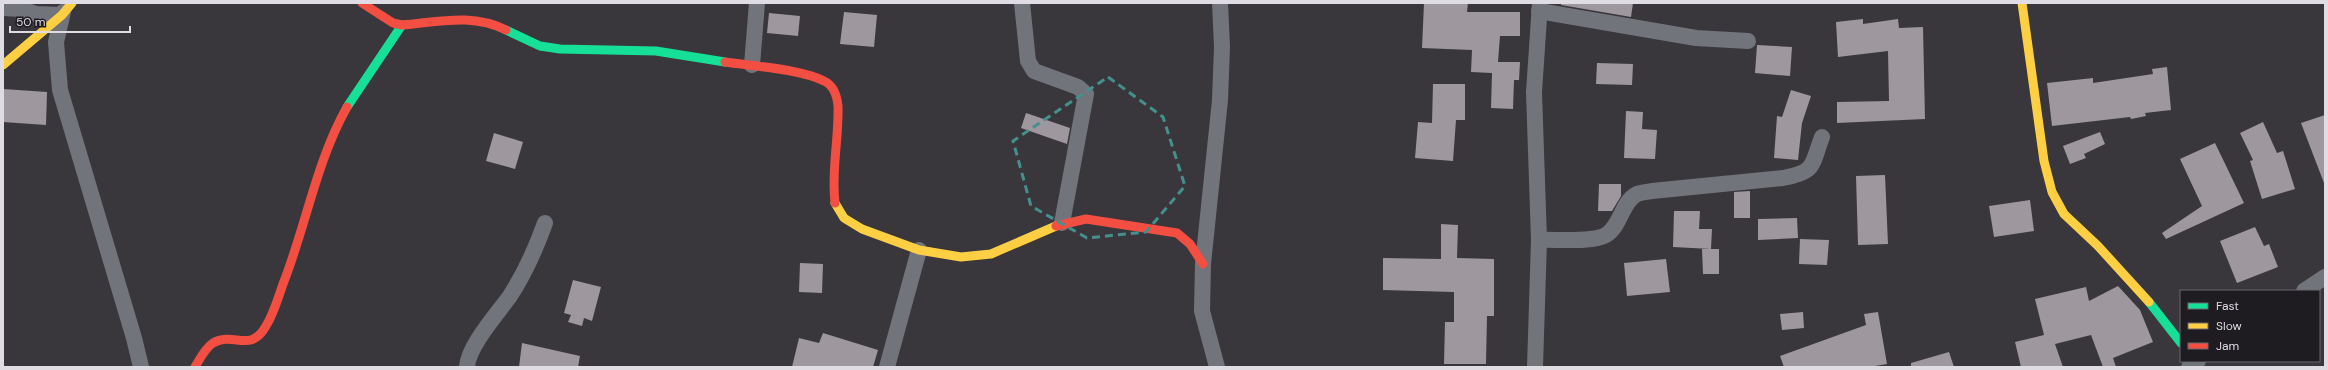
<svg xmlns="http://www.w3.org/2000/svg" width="2328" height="370" font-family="'DM Sans',sans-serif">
	<rect width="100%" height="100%" fill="#39363c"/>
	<g fill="#9f979e">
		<path d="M 1424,3 L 1468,3 L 1467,12 L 1520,12 L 1520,36 L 1500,36 L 1498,62 L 1520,62 L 1519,80 L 1514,80 L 1513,109 L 1491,108 L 1492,73 L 1471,72 L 1472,50 L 1422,48 Z"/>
		<path d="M 1561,3 L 1633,3 L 1631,17 L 1561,5 Z"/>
		<path d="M 844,12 L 877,15 L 874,47 L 840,44 Z"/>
		<path d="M 769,13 L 800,16 L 798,36 L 767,33 Z"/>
		<path d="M 1863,19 L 1863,24 L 1898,19 L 1899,28 L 1923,27 L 1925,119 L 1837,123 L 1837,102 L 1889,101 L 1888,51 L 1838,57 L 1836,22 Z"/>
		<path d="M 1757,45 L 1792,47 L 1790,76 L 1755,73 Z"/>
		<path d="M 1597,63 L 1633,64 L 1632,85 L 1596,84 Z"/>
		<path d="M 2167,67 L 2171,110 L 2145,113 L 2146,116 L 2131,119 L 2130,117 L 2052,126 L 2047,83 L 2093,78 L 2093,83 L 2153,74 L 2152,69 Z"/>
		<path d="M 1433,84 L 1465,84 L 1465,120 L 1456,120 L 1453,161 L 1415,158 L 1418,122 L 1432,123 Z"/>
		<path d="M 3,89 L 47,92 L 46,125 L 3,122 Z"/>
		<path d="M 1791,90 L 1811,96 L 1802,123 L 1798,160 L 1774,158 L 1777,116 L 1782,117 Z"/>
		<path d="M 1626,111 L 1643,112 L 1642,129 L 1657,130 L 1655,159 L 1624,158 Z"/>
		<path d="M 1026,113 L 1070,128 L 1067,144 L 1021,128 Z"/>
		<path d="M 2325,115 L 2325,183 L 2324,183 L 2301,123 Z"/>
		<path d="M 2263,122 L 2277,153 L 2283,151 L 2295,189 L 2262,199 L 2250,161 L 2253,160 L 2240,133 Z"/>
		<path d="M 2100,132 L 2105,144 L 2084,154 L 2086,158 L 2070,164 L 2063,146 Z"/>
		<path d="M 494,133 L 523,142 L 515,169 L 486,161 Z"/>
		<path d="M 2215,143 L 2244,203 L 2166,239 L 2162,233 L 2202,206 L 2180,159 Z"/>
		<path d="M 1885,175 L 1888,244 L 1858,245 L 1856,176 Z"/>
		<path d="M 1599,184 L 1621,184 L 1621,196 L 1612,211 L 1598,211 Z"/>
		<path d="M 1750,191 L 1750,218 L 1734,218 L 1734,192 Z"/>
		<path d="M 2030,200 L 2034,231 L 1994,237 L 1989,206 Z"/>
		<path d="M 1674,211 L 1700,211 L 1699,229 L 1712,229 L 1711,249 L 1673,247 Z"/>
		<path d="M 1797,218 L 1798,238 L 1758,240 L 1758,219 Z"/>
		<path d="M 1441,224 L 1458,225 L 1457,258 L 1494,259 L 1494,316 L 1487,316 L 1486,364 L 1444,364 L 1445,322 L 1454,322 L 1454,292 L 1383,290 L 1383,258 L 1441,259 Z"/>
		<path d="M 2255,227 L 2264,246 L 2269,244 L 2278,267 L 2237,283 L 2220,241 Z"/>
		<path d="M 1800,239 L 1829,240 L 1827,265 L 1799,264 Z"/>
		<path d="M 1702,249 L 1719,249 L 1719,274 L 1703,274 Z"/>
		<path d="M 1666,259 L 1670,292 L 1627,296 L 1624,263 Z"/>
		<path d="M 800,263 L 823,264 L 822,293 L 799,292 Z"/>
		<path d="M 573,280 L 601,287 L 592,321 L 584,318 L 582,326 L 568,322 L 571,315 L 564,313 Z"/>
		<path d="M 2118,286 L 2140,310 L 2153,342 L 2113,358 L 2116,367 L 2103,367 L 2091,335 L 2055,344 L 2063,367 L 2021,367 L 2015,342 L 2044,335 L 2035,299 L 2086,287 L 2089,301 Z"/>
		<path d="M 1803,312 L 1804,328 L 1782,330 L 1780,314 Z"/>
		<path d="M 1878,312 L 1887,364 L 1869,367 L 1784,367 L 1780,356 L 1866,325 L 1864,314 Z"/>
		<path d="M 823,333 L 878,350 L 873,367 L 792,367 L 799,338 L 819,343 Z"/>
		<path d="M 522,343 L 580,356 L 578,367 L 519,367 Z"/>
		<path d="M 1949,352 L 1954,367 L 1911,367 L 1911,363 Z"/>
	</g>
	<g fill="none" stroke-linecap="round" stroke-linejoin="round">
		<g stroke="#72747c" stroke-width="16">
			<path d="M 1022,3 L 1028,61 L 1034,71 L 1078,87 L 1086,94 L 1062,223"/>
			<path d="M 3,8 L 22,9 L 36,14 L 62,15"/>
			<path d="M 1539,11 L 1696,38 L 1748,41"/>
			<path d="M 63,12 L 56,42 L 60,90 L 134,338 L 141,367"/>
			<path d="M 752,65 L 757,3"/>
			<path d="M 1539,240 C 1555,239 1592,243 1606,235 C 1621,226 1622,201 1637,194 C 1642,192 1648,192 1652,191 L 1783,178 C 1816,172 1811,166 1822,137"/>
			<path d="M 2304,291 L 2325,277"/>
			<path d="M 467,367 C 468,346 498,313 510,296 C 525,273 536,248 545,223"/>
			<path d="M 887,367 L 919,250"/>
			<path d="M 1217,367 L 1202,311 L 1203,264 L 1220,100 L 1222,47 L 1220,3"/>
			<path d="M 1535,367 L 1539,240 L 1534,92 L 1540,3"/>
			<path d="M 2189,367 L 2198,361"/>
		</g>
		<g stroke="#16e098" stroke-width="9">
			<path d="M 506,30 L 540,46 L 560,49 L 656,51 L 725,62"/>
			<path d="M 347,107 L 402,25"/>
			<path d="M 2149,302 L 2181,343"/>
		</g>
		<g stroke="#ffcf43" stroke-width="9">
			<path d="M 2022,3 L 2044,161 L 2052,192 L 2064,214 L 2098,246 L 2149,302"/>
			<path d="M 3,65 L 62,15 L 72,3"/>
			<path d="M 835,203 L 844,218 L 862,229 L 919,250 L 961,257 L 991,254 L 1056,226"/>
		</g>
		<g stroke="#f24e42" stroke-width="9">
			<path d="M 362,3 L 393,23 L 402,25 C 439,22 472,13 506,30"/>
			<path d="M 725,62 C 752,66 800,69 824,81 C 833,85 837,96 838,106 C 839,139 831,171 835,203"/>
			<path d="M 1056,226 L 1086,219 L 1177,233 L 1190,244 L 1203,264"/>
			<path d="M 195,367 C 200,359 205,348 213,343 C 234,331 250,354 266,326 C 274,313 278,298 283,284 C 306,226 316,162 347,107"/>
		</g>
	</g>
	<path fill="none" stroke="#43908c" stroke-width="3" stroke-dasharray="8 5" stroke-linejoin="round" d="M 1108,77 L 1163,117 L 1185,186 L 1146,232 L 1087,238 L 1031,206 L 1013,141 Z"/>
	<rect width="2328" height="370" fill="none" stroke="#dfdce4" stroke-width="8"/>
	<rect x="2180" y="290" width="140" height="72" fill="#1e1c21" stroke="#6b696f"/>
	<rect x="2188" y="303" width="20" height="6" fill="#16e098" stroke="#6b696f"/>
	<text x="2216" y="310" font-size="12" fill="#dfdce4">Fast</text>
	<rect x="2188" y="323" width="20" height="6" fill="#ffcf43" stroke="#6b696f"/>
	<text x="2216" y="330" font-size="12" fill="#dfdce4">Slow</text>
	<rect x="2188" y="343" width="20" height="6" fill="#f24e42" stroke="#6b696f"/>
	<text x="2216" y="350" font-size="12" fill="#dfdce4">Jam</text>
	<path d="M10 26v6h120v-6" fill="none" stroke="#dfdce4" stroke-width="2"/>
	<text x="16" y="26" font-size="12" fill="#dfdce4" stroke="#1e1c21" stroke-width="3" paint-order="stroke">50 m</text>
</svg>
